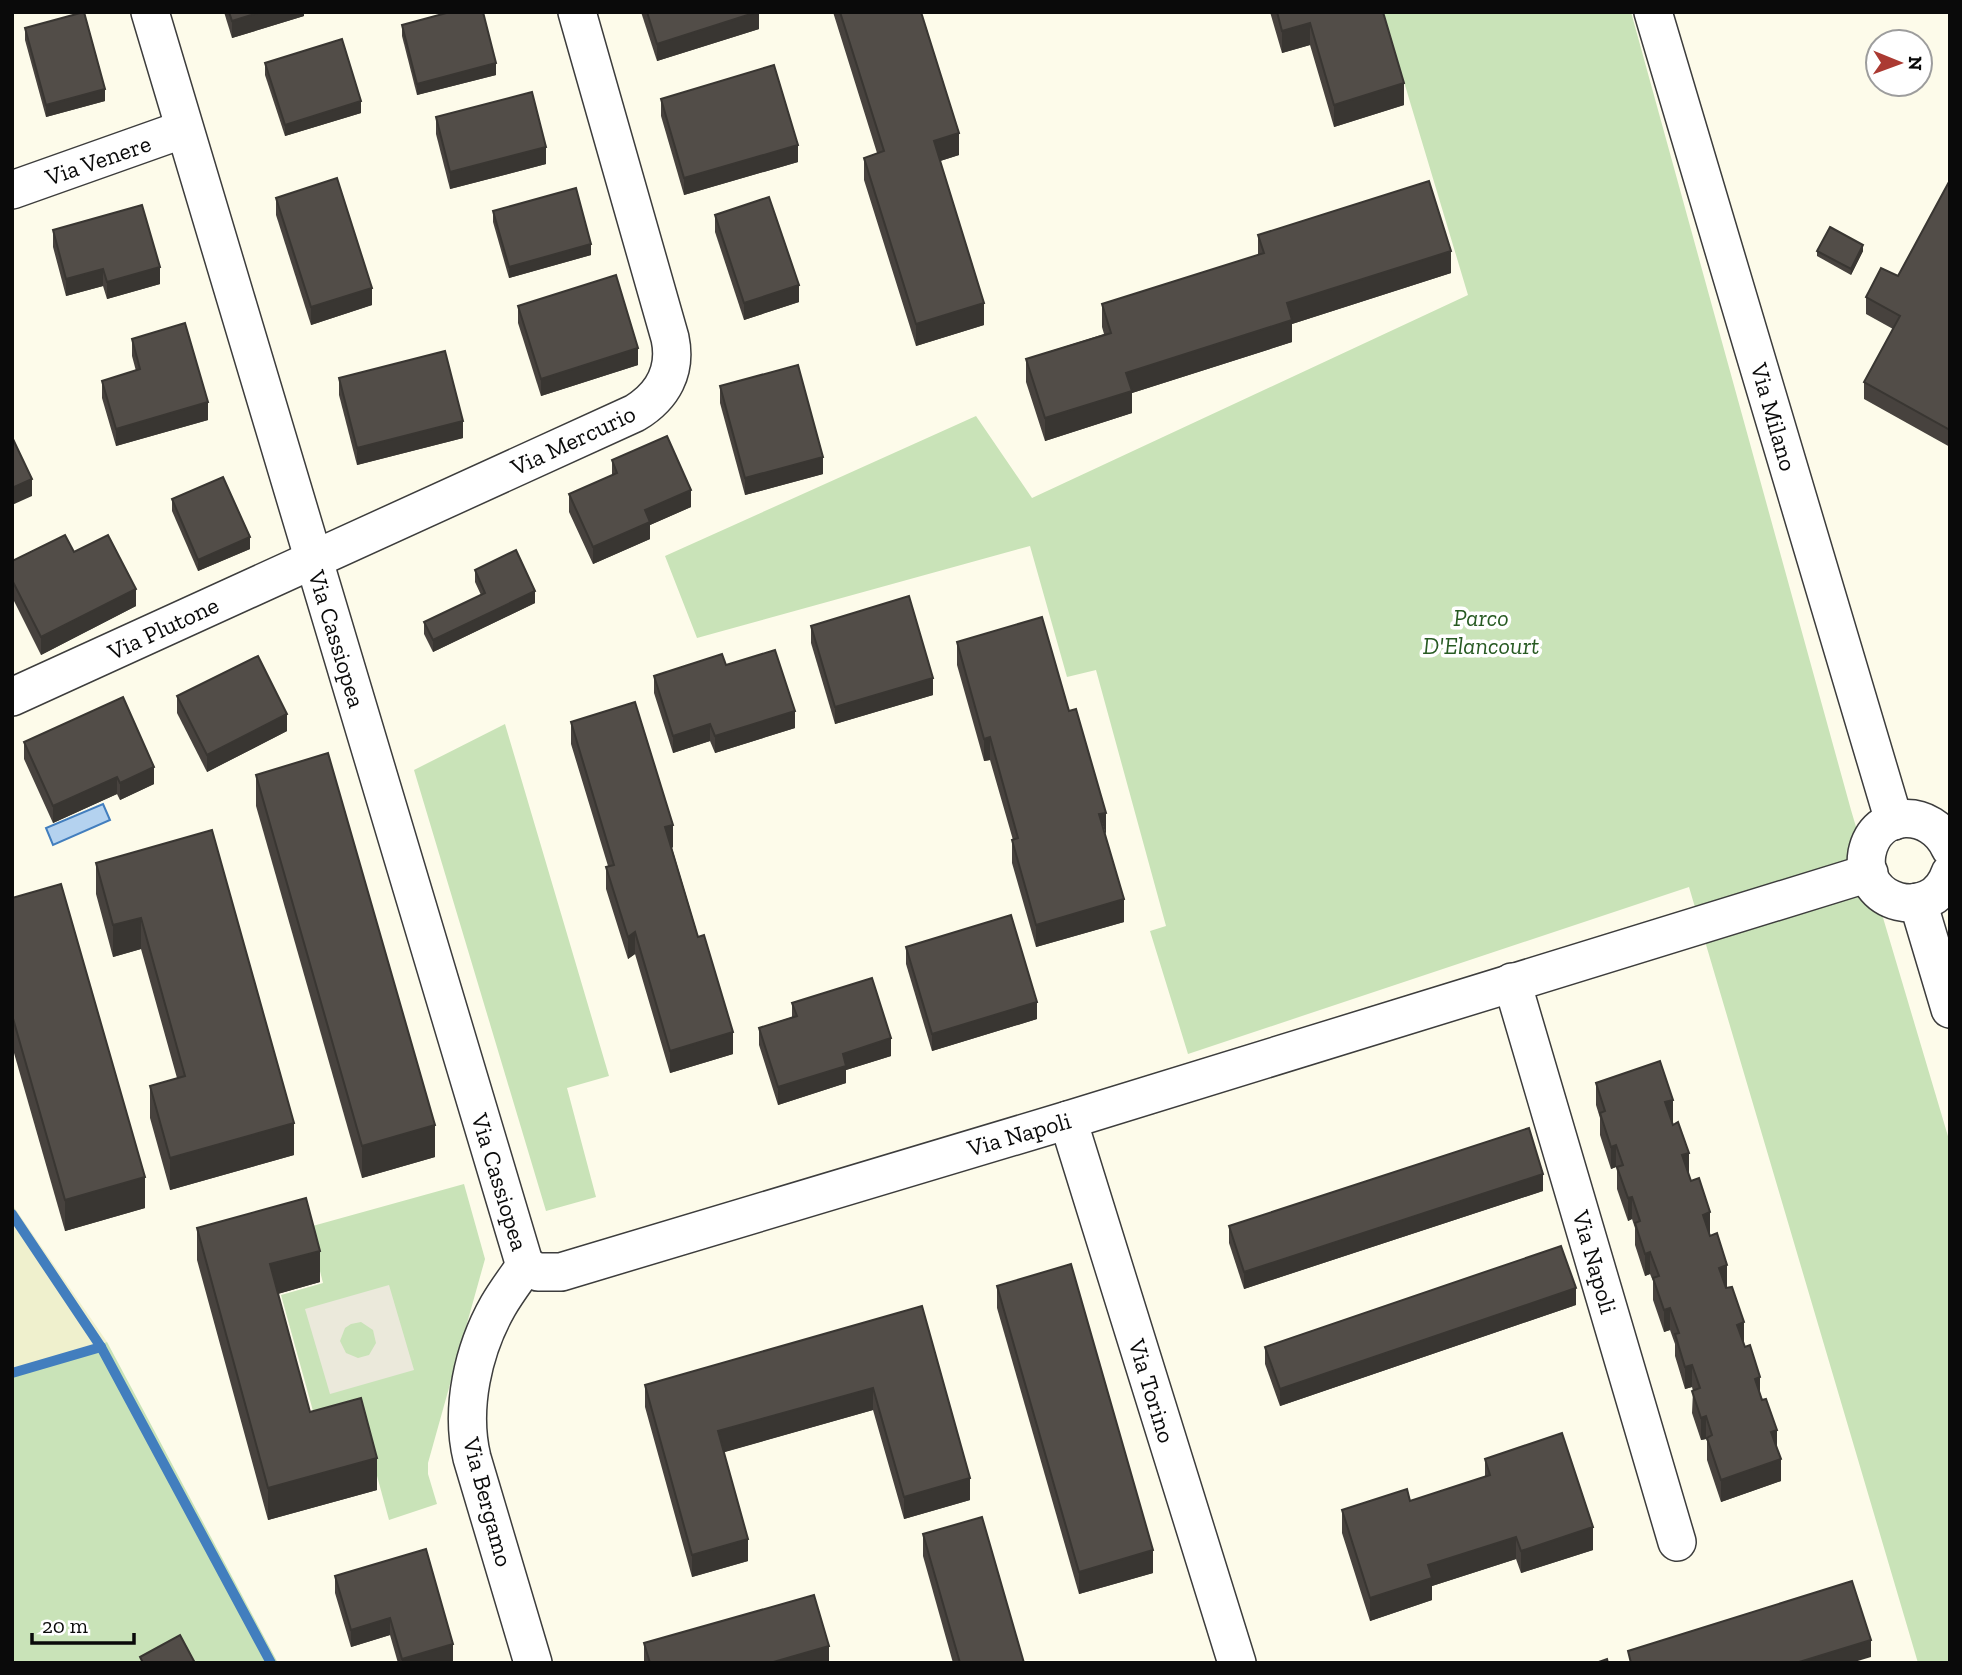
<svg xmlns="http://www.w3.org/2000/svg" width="1962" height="1675" font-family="'Zilla Slab',serif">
	<rect width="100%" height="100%" fill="#fdfbea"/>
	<path fill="#eff0cd" d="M 12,1204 L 107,1342 L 12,1370 Z"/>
	<g fill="#c9e3b8">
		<path d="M 1383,12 L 1631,12 L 1851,810 L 1950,1143 L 1950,1663 L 1918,1663 L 1689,887 L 1188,1054 L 1150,931 L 1166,926 L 1096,670 L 1067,677 L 1030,546 L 697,638 L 665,556 L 976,416 L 1032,498 L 1468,295 Z"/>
		<path d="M 505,724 L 609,1076 L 567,1088 L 596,1197 L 546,1211 L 414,770 Z"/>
		<path d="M 464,1184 L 485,1259 L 428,1463 L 428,1474 L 437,1504 L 389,1520 L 364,1428 L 321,1440 L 281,1295 L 323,1283 L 309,1227 Z"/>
		<path d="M 107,1342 L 278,1663 L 12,1663 L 12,1370 Z"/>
	</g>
	<path fill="#ebe9db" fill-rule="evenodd" d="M 389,1285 L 414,1370 L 330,1394 L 305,1309 ZM 361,1322 L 373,1330 L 376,1343 L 369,1355 L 358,1358 L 346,1353 L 340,1341 L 345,1328 L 351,1324 Z"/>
	<path fill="#b4d2ef" stroke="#427ebe" stroke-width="2" d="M 103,804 L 110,820 L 53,845 L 46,828 Z"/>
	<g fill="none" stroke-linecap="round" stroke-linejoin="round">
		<g stroke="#427ebe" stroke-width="10">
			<path d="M 12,1214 L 101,1347 L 271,1663"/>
			<path d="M 12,1373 L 101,1347"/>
		</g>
		<g stroke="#3d3d3d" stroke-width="40">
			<g id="street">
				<path d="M 150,12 L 525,1266"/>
				<path d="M 1653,12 L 1894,821"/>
				<path d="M 12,190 L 184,129"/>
				<path d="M 12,697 L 635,413 C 663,396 677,371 670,338 L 577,12"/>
				<path d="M 1950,848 C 1932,808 1876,808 1867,853 C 1858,905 1933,924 1950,873"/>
				<path d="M 1918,902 L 1950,1009"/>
				<path d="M 1512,982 L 1677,1542"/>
				<path d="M 1068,1120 L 1237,1663"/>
				<path d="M 525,1266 L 538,1272 L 561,1272 L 1068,1120 L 1869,873"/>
				<path d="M 525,1266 C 516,1279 506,1292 498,1306 C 473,1350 460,1409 472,1458 L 533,1663"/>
			</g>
		</g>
		<use href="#street" stroke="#fff" stroke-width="37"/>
	</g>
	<g fill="#47423e">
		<path d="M 224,12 L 304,12 L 304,16 L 232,38 Z"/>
		<path d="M 641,12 L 759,12 L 759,29 L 657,61 Z"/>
		<path d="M 833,12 L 921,12 L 959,155 L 940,161 L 984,325 L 916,346 L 864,180 L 864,158 L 877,153 Z"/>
		<path d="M 1270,12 L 1383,12 L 1404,105 L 1334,127 L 1310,45 L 1282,53 Z"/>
		<path d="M 402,25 L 496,75 L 417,95 L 402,36 Z"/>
		<path d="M 25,28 L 105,101 L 46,117 L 25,40 Z"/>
		<path d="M 265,63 L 361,113 L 285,136 L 265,75 Z"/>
		<path d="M 661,99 L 798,162 L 684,195 L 661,116 Z"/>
		<path d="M 436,117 L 546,164 L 450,189 L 436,134 Z"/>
		<path d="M 1950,180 L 1950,447 L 1864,399 L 1864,382 L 1893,329 L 1866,314 L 1866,297 L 1898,276 Z"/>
		<path d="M 276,198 L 372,305 L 311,325 L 276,215 Z"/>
		<path d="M 493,211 L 591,255 L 509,278 L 493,222 Z"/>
		<path d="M 715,215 L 799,302 L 744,320 L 715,232 Z"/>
		<path d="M 53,230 L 160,284 L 107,299 L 103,286 L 66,296 L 53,247 Z"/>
		<path d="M 1258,235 L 1451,273 L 1292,324 L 1292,342 L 1132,393 L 1132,413 L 1045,441 L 1026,382 L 1026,359 L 1104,334 L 1102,327 L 1102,304 L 1258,255 Z"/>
		<path d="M 1817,251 L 1863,251 L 1851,275 L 1817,256 Z"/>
		<path d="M 518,306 L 638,365 L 541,396 L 518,323 Z"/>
		<path d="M 132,339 L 208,420 L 116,446 L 102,398 L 102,381 L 136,371 L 132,356 Z"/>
		<path d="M 339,378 L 463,438 L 357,465 L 339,395 Z"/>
		<path d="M 720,386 L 823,474 L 745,495 L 720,403 Z"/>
		<path d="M 612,460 L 691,507 L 650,525 L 650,539 L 593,564 L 569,512 L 569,494 L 612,476 Z"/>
		<path d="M 172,499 L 250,549 L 198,571 L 172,511 Z"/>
		<path d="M 74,552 L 136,606 L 41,655 L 12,597 L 12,561 Z"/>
		<path d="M 475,570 L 535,603 L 433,652 L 424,634 L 424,622 L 481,595 L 475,582 Z"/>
		<path d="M 811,626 L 933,695 L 835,724 L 811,643 Z"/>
		<path d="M 957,642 L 1069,711 L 1105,835 L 1124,922 L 1036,947 L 1012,863 L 1012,840 L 1013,840 L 990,760 L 984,761 L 957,665 Z"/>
		<path d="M 726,665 L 795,728 L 715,753 L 710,741 L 673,753 L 654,693 L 654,676 Z"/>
		<path d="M 177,696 L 287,731 L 207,772 L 177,713 Z"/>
		<path d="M 571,722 L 673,847 L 672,848 L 733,1054 L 670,1073 L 635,954 L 628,959 L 606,889 L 606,867 L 608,866 L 571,744 Z"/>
		<path d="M 24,742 L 154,784 L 120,800 L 117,794 L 53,823 L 24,759 Z"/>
		<path d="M 256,775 L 435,1157 L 362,1178 L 256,806 Z"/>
		<path d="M 212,830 L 294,1155 L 170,1190 L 150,1118 L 150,1086 L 177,1078 L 141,949 L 113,957 L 96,894 L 96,863 Z"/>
		<path d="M 12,898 L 145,1208 L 65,1231 L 12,1046 Z"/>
		<path d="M 906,947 L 1037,1019 L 932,1051 L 906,964 Z"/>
		<path d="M 792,1003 L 891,1056 L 846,1070 L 846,1083 L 778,1105 L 759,1045 L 759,1028 L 792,1017 Z"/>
		<path d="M 1596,1083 L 1673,1122 L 1672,1123 L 1689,1175 L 1727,1288 L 1744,1345 L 1777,1447 L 1781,1481 L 1721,1502 L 1707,1460 L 1707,1441 L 1706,1439 L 1701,1440 L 1692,1413 L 1693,1391 L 1692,1387 L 1685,1389 L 1675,1356 L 1675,1344 L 1670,1330 L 1664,1332 L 1653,1300 L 1653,1281 L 1650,1274 L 1645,1276 L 1635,1245 L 1635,1228 L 1632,1219 L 1628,1221 L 1617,1189 L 1617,1171 L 1616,1167 L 1611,1169 L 1600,1135 L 1600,1118 L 1596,1105 Z"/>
		<path d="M 1543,1191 L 1244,1289 L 1229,1243 L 1229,1226 Z"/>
		<path d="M 197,1228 L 320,1282 L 278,1294 L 310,1412 L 377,1490 L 268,1520 L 197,1260 Z"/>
		<path d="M 997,1286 L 1153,1573 L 1079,1594 L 997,1308 Z"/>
		<path d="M 1576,1305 L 1280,1406 L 1265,1364 L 1265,1347 Z"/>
		<path d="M 922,1306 L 970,1500 L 904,1519 L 873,1410 L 724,1452 L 748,1561 L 692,1577 L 645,1407 L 645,1385 Z"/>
		<path d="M 1485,1459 L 1593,1550 L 1521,1573 L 1516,1559 L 1432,1586 L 1432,1600 L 1370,1621 L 1342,1533 L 1342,1510 L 1410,1501 L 1485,1477 Z"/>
		<path d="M 923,1534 L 1024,1663 L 953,1663 L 923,1556 Z"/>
		<path d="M 335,1576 L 453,1661 L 448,1663 L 398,1663 L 390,1635 L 351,1647 L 335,1593 Z"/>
		<path d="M 644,1643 L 829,1663 L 644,1663 Z"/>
	</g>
	<g fill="#393632">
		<path d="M 261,12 L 304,12 L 304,16 L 232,38 L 232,21 Z"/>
		<path d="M 757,12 L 759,12 L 759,29 L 657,61 L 657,44 Z"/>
		<path d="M 1310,23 L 1310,45 L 1282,53 L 1282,31 Z"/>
		<path d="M 496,63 L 496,75 L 417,95 L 417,84 Z"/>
		<path d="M 1404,83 L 1404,105 L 1334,127 L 1334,105 Z"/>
		<path d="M 105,89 L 105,101 L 46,117 L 46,105 Z"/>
		<path d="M 361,101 L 361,113 L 285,136 L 285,125 Z"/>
		<path d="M 959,133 L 959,155 L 934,163 L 934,141 Z"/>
		<path d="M 798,145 L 798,162 L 684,195 L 684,178 Z"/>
		<path d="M 546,147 L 546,164 L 450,189 L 450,172 Z"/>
		<path d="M 591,244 L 591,255 L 509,278 L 509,267 Z"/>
		<path d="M 1863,245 L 1863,251 L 1851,275 L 1851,269 Z"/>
		<path d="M 1451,251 L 1451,273 L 1292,324 L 1292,342 L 1132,393 L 1132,413 L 1045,441 L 1045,418 L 1126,373 L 1287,303 Z"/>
		<path d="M 160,267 L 160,284 L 107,299 L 107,282 Z"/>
		<path d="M 103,269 L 103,286 L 66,296 L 66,279 Z"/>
		<path d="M 799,285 L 799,302 L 744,320 L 744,303 Z"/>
		<path d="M 372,288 L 372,305 L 311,325 L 311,307 Z"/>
		<path d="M 984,303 L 984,325 L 916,346 L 916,324 Z"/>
		<path d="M 638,348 L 638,365 L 541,396 L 541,379 Z"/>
		<path d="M 208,402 L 208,420 L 116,446 L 116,429 Z"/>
		<path d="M 463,421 L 463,438 L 357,465 L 357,448 Z"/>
		<path d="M 823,457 L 823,474 L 745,495 L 745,478 Z"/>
		<path d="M 32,479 L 32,496 L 12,505 L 12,488 Z"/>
		<path d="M 691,490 L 691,507 L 650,525 L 650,539 L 593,564 L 593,547 L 645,510 Z"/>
		<path d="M 250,537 L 250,549 L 198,571 L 198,560 Z"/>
		<path d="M 136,589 L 136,606 L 41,655 L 41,637 Z"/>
		<path d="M 535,591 L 535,603 L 433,652 L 433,640 Z"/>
		<path d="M 933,678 L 933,695 L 835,724 L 835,707 Z"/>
		<path d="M 795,711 L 795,728 L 715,753 L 715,736 Z"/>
		<path d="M 287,714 L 287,731 L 207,772 L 207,755 Z"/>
		<path d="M 710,724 L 710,741 L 673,753 L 673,736 Z"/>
		<path d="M 990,737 L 990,760 L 984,761 L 984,739 Z"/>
		<path d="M 154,767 L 154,784 L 120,800 L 120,783 Z"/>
		<path d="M 117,777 L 117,794 L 53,823 L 53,806 Z"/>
		<path d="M 1106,813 L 1106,835 L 1099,814 Z"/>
		<path d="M 673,825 L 673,847 L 665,850 L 665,827 Z"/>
		<path d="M 1124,899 L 1124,922 L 1036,947 L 1036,925 Z"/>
		<path d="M 141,918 L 141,949 L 113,957 L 113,925 Z"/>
		<path d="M 635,932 L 635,954 L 628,959 L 628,937 Z"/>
		<path d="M 1037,1002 L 1037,1019 L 932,1051 L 932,1034 Z"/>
		<path d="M 733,1032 L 733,1054 L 670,1073 L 670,1051 Z"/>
		<path d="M 891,1038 L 891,1056 L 846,1070 L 846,1083 L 778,1105 L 778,1087 L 843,1054 Z"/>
		<path d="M 1673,1100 L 1673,1122 L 1665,1125 L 1665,1102 Z"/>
		<path d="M 294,1123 L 294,1155 L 170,1190 L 170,1158 Z"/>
		<path d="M 435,1125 L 435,1157 L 362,1178 L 362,1146 Z"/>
		<path d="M 1616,1145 L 1616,1167 L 1611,1169 L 1611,1147 Z"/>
		<path d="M 1689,1153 L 1689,1175 L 1682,1155 Z"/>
		<path d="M 1543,1174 L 1543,1191 L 1244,1289 L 1244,1272 Z"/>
		<path d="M 145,1177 L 145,1208 L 65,1231 L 65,1200 Z"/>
		<path d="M 1632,1197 L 1632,1219 L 1628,1221 L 1628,1198 Z"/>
		<path d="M 1710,1212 L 1710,1235 L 1703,1237 L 1703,1215 Z"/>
		<path d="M 320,1251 L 320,1282 L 270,1296 L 270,1264 Z"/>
		<path d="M 1650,1252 L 1650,1274 L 1645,1276 L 1645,1254 Z"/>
		<path d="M 1727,1265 L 1727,1288 L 1719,1290 L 1719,1268 Z"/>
		<path d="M 1576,1288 L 1576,1305 L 1280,1406 L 1280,1389 Z"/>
		<path d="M 1670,1308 L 1670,1330 L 1664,1332 L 1664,1310 Z"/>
		<path d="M 1744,1322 L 1744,1345 L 1737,1325 Z"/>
		<path d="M 1692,1365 L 1692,1387 L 1685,1389 L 1685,1367 Z"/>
		<path d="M 1760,1377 L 1760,1399 L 1755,1379 Z"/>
		<path d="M 873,1388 L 873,1410 L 718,1454 L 718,1431 Z"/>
		<path d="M 1706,1416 L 1706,1439 L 1701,1440 L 1701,1418 Z"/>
		<path d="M 1777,1430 L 1777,1452 L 1771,1432 Z"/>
		<path d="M 377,1458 L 377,1490 L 268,1520 L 268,1488 Z"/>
		<path d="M 1781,1459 L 1781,1481 L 1721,1502 L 1721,1480 Z"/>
		<path d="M 970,1478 L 970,1500 L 904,1519 L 904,1497 Z"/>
		<path d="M 1593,1527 L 1593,1550 L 1521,1573 L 1521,1551 Z"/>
		<path d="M 1516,1537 L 1516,1559 L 1432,1586 L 1432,1600 L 1370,1621 L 1370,1598 L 1428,1565 Z"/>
		<path d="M 748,1539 L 748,1561 L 692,1577 L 692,1555 Z"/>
		<path d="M 1153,1550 L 1153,1573 L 1079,1594 L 1079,1572 Z"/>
		<path d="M 390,1618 L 390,1635 L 351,1647 L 351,1630 Z"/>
		<path d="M 1871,1640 L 1871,1657 L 1851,1663 L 1796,1663 Z"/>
		<path d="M 453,1644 L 453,1661 L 448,1663 L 402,1663 L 402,1659 Z"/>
		<path d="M 829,1646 L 829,1663 L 770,1663 Z"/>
	</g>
	<g fill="#524d48" stroke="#393632" stroke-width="2">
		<path d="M 84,12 L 105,89 L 46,105 L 25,28 Z"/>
		<path d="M 229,12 L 261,12 L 232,21 Z"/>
		<path d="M 450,12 L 483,12 L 496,63 L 417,84 L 402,25 Z"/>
		<path d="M 647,12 L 757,12 L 657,44 Z"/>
		<path d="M 840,12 L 921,12 L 959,133 L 934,141 L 984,303 L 916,324 L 864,158 L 884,151 Z"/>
		<path d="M 1277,12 L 1383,12 L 1404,83 L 1334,105 L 1310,23 L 1282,31 Z"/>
		<path d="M 342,39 L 361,101 L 285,125 L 265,63 Z"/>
		<path d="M 774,65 L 798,145 L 684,178 L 661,99 Z"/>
		<path d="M 532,92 L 546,147 L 450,172 L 436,117 Z"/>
		<path d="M 337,178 L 372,288 L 311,307 L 276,198 Z"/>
		<path d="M 1950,180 L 1950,430 L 1864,382 L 1900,316 L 1866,297 L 1881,268 L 1898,276 Z"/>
		<path d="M 1429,181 L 1451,251 L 1287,303 L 1292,320 L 1126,373 L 1132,391 L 1045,418 L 1026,359 L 1111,333 L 1102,304 L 1264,253 L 1258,235 Z"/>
		<path d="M 576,188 L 591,244 L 509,267 L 493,211 Z"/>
		<path d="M 769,197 L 799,285 L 744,303 L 715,215 Z"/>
		<path d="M 142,205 L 160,267 L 107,282 L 103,269 L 66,279 L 53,230 Z"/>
		<path d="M 1830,227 L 1863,245 L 1851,269 L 1817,251 Z"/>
		<path d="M 616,275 L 638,348 L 541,379 L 518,306 Z"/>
		<path d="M 185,323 L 208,402 L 116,429 L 102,381 L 140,369 L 132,339 Z"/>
		<path d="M 445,351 L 463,421 L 357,448 L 339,378 Z"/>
		<path d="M 798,365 L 823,457 L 745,478 L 720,386 Z"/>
		<path d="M 667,436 L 691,490 L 645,510 L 650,522 L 593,547 L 569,494 L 617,473 L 612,460 Z"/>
		<path d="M 12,437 L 32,479 L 12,488 Z"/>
		<path d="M 223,477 L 250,537 L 198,560 L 172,499 Z"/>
		<path d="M 65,535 L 74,552 L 108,535 L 136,589 L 41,637 L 12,580 L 12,561 Z"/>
		<path d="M 516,550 L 535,591 L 433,640 L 424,622 L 485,593 L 475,570 Z"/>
		<path d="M 909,596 L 933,678 L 835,707 L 811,626 Z"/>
		<path d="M 1042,617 L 1069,711 L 1076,709 L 1106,813 L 1099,814 L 1124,899 L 1036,925 L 1012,840 L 1018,838 L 990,737 L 984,739 L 957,642 Z"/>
		<path d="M 775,650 L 795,711 L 715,736 L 710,724 L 673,736 L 654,676 L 722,654 L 726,665 Z"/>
		<path d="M 258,656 L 287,714 L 207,755 L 177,696 Z"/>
		<path d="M 123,697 L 154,767 L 120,783 L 117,777 L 53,806 L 24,742 Z"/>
		<path d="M 635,702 L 673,825 L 665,827 L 698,937 L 704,935 L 733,1032 L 670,1051 L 635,932 L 628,937 L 606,867 L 614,865 L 571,722 Z"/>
		<path d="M 328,753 L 435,1125 L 362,1146 L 256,775 Z"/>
		<path d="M 212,830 L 294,1123 L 170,1158 L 150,1086 L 185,1076 L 141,918 L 113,925 L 96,863 Z"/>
		<path d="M 61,884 L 145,1177 L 65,1200 L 12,1015 L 12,898 Z"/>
		<path d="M 1011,915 L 1037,1002 L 932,1034 L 906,947 Z"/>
		<path d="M 872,978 L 891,1038 L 843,1054 L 846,1066 L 778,1087 L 759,1028 L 797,1016 L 792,1003 Z"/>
		<path d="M 1660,1061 L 1673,1100 L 1665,1102 L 1673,1125 L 1678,1122 L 1689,1153 L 1682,1155 L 1691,1181 L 1699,1178 L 1710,1212 L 1703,1215 L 1710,1236 L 1717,1233 L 1727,1265 L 1719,1268 L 1726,1288 L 1732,1287 L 1744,1322 L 1737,1325 L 1745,1347 L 1750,1345 L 1760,1377 L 1755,1379 L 1762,1400 L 1766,1399 L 1777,1430 L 1771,1432 L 1781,1459 L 1721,1480 L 1707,1438 L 1712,1435 L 1706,1416 L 1701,1418 L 1692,1391 L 1700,1388 L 1692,1365 L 1685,1367 L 1675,1334 L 1679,1333 L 1670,1308 L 1664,1310 L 1653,1278 L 1659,1276 L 1650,1252 L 1645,1254 L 1635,1223 L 1640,1221 L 1632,1197 L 1628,1198 L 1617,1167 L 1623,1165 L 1616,1145 L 1611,1147 L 1600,1113 L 1605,1111 L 1596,1083 Z"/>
		<path d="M 1529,1128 L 1543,1174 L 1244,1272 L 1229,1226 Z"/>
		<path d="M 306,1198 L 320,1251 L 270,1264 L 310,1412 L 361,1398 L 377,1458 L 268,1488 L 197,1228 Z"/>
		<path d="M 1561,1246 L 1576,1288 L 1280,1389 L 1265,1347 Z"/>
		<path d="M 1071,1264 L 1153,1550 L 1079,1572 L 997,1286 Z"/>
		<path d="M 922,1306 L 970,1478 L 904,1497 L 873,1388 L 718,1431 L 748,1539 L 692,1555 L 645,1385 Z"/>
		<path d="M 1562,1433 L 1593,1527 L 1521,1551 L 1516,1537 L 1428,1565 L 1432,1578 L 1370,1598 L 1342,1510 L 1407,1489 L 1410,1501 L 1490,1475 L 1485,1459 Z"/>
		<path d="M 982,1517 L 1024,1663 L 960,1663 L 923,1534 Z"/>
		<path d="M 426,1549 L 453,1644 L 402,1659 L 390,1618 L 351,1630 L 335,1576 Z"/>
		<path d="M 1852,1581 L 1871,1640 L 1796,1663 L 1631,1663 L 1628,1651 Z"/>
		<path d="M 814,1595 L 829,1646 L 770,1663 L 650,1663 L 644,1643 Z"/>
		<path d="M 180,1635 L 195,1663 L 143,1663 L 140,1657 Z"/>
		<path d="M 1607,1659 L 1608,1663 L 1596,1663 Z"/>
	</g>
	<g text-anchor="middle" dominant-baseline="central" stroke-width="7" stroke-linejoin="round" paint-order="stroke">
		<g font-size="24" fill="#0a0a0a" stroke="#fff">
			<text transform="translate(98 160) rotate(-19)">Via Venere</text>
			<text transform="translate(1774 417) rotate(74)">Via Milano</text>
			<text transform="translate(573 440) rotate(-25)">Via Mercurio</text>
			<text transform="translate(163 628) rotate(-25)">Via Plutone</text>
			<text transform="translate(337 639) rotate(73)">Via Cassiopea</text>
			<text transform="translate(1019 1134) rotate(-16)">Via Napoli</text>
			<text transform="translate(500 1182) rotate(73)">Via Cassiopea</text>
			<text transform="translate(1595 1262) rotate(74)">Via Napoli</text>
			<text transform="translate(1152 1391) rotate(73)">Via Torino</text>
			<text transform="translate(488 1502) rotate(75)">Via Bergamo</text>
		</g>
		<g font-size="24" font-style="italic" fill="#275a22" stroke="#fff">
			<text x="1481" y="617">Parco<tspan x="1481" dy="28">D'Elancourt</tspan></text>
		</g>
	</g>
	<rect width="1962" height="1675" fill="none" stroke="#0a0a0a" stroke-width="28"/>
	<g transform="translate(1899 63) rotate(91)"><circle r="33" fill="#ffffff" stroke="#9d9d9d" stroke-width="2"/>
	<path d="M0-5L12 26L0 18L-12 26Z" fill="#ab3a32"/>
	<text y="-10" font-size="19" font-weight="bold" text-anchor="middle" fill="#0a0a0a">N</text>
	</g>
	<path d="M32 1633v10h102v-10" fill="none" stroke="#0a0a0a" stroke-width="3.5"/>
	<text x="42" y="1633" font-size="21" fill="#0a0a0a" stroke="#ffffff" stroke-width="5" paint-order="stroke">20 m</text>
</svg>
